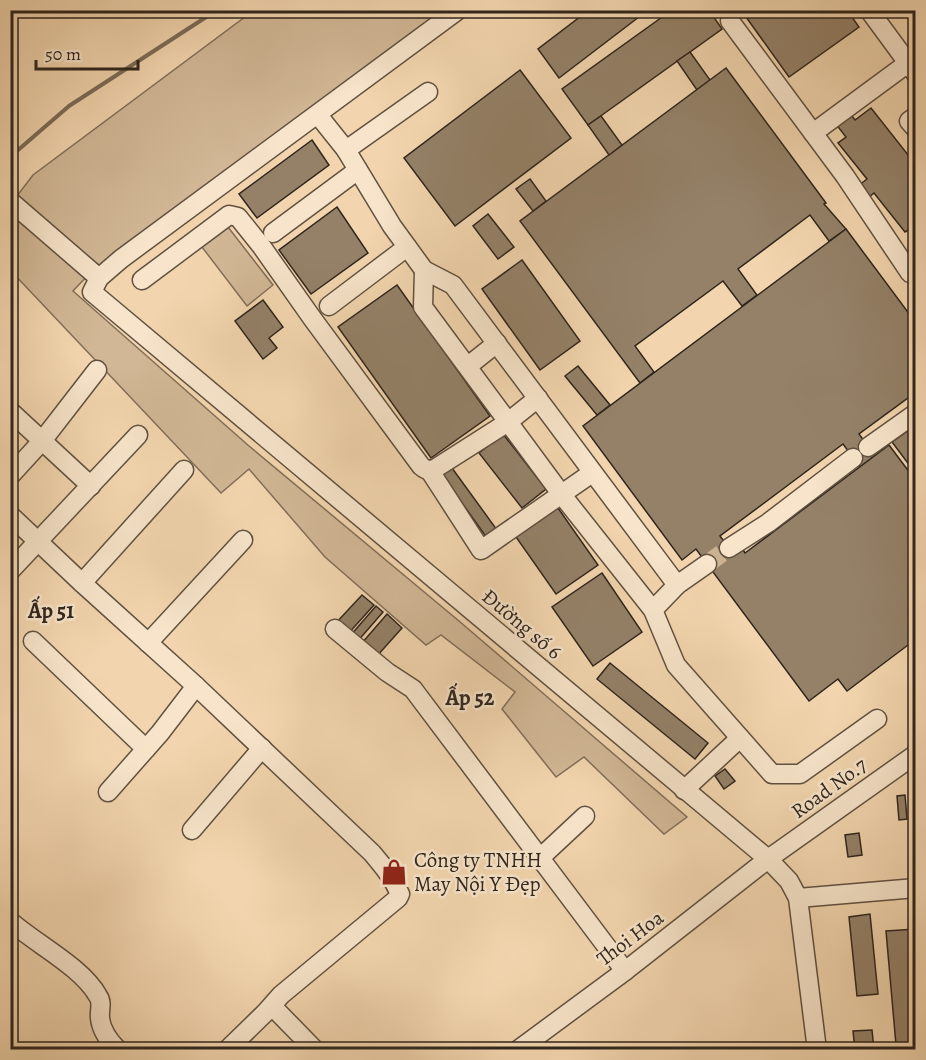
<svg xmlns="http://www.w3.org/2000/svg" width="926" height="1060" font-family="Alegreya,serif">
	<rect width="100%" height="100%" fill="#f2d5ae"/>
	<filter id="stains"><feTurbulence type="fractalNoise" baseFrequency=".00333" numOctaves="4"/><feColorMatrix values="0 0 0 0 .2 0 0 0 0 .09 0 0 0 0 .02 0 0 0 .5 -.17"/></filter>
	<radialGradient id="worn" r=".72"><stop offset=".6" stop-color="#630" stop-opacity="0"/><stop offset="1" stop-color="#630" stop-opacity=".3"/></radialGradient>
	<g fill="#d1b795" stroke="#806e59" stroke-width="1.5">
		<path d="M 253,11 L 443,11 L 90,273 L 73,291 L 249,446 L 459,621 L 687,817 L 664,834 L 584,757 L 556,777 L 502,709 L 515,692 L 441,635 L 426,645 L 325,557 L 249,469 L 221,493 L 11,271 L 10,205 L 33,175 Z"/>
		<path d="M 228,227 L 273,285 L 247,306 L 202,247 Z"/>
	</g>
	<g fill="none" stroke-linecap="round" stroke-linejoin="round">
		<path stroke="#7c6b57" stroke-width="4" d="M 10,157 L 69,106 L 217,10"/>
	</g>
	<g fill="#948168" stroke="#2f251d" stroke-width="1.5">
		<path d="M 589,10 L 648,10 L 559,78 L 538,49 Z"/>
		<path d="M 672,10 L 709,10 L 722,29 L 588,125 L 562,89 Z"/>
		<path d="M 741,10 L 847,10 L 859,27 L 789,77 Z"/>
		<path d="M 690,52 L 710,80 L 697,90 L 677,61 Z"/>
		<path d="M 726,68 L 826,203 L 824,204 L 846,229 L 829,241 L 810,215 L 738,269 L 757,295 L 742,306 L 723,281 L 635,346 L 654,372 L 640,383 L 520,221 Z"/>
		<path d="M 520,70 L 571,138 L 455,226 L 404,158 Z"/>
		<path d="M 871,108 L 916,165 L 916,236 L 910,229 L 905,232 L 874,193 L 868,198 L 858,186 L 867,179 L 838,143 L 846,137 L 835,123 L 849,112 L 855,120 Z"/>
		<path d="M 601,116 L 622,145 L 609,155 L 588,125 Z"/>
		<path d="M 312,140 L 329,165 L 257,218 L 239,194 Z"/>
		<path d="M 530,179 L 546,201 L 533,211 L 516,189 Z"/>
		<path d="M 337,207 L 368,253 L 311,294 L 279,250 Z"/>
		<path d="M 488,214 L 514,247 L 498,259 L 473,226 Z"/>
		<path d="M 846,229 L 916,323 L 916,392 L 859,434 L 875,456 L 860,467 L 843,444 L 720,536 L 732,552 L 710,568 L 696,549 L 682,560 L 583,426 Z"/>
		<path d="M 522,260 L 580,341 L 540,370 L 482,289 Z"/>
		<path d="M 397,285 L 490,416 L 431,458 L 338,327 Z"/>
		<path d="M 263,300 L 283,327 L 269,338 L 277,348 L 263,359 L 235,321 Z"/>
		<path d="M 578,366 L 610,405 L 597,415 L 565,376 Z"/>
		<path d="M 916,425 L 916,474 L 892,442 Z"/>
		<path d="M 503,434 L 546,489 L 522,508 L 479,453 Z"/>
		<path d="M 889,445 L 916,481 L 916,639 L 847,691 L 838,679 L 809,701 L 710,568 L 740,545 L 745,553 Z"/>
		<path d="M 452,468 L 497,530 L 487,538 L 442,475 Z"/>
		<path d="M 558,508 L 598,565 L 556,594 L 516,537 Z"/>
		<path d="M 602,573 L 642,632 L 593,666 L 552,607 Z"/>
		<path d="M 362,595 L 374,605 L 347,635 L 335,624 Z"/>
		<path d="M 376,606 L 383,612 L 357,642 L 350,636 Z"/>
		<path d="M 387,614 L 402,628 L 377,656 L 362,643 Z"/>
		<path d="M 610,663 L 708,743 L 695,759 L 597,679 Z"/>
		<path d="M 725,769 L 735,781 L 724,789 L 715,776 Z"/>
		<path d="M 905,795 L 907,819 L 899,820 L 897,796 Z"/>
		<path d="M 859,833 L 862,855 L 848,857 L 845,835 Z"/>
		<path d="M 870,914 L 878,994 L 857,996 L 849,917 Z"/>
		<path d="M 916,929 L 916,1043 L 896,1045 L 886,931 Z"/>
		<path d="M 872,1030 L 874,1050 L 855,1050 L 853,1031 Z"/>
	</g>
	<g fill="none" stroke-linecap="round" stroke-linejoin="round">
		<path stroke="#cbb291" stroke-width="18" stroke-dasharray="18 9" stroke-linecap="butt" d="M 707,564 L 729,548"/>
		<g stroke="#605141" stroke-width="21">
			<g id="minor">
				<path d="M 458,10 L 121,259 L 99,278 L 92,292 L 768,859 L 789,881 L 798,898 L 817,1050"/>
				<path d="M 869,10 L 916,74"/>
				<path d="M 730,21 L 845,176 L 910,273"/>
				<path d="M 318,115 L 346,150 L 392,226 L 424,270 L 453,285 L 677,585"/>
				<path d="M 916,116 L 909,121 L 916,129"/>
				<path d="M 813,133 L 908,63"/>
				<path d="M 346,150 L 428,92"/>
				<path d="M 10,201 L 99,278"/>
				<path d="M 273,233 L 358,170"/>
				<path d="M 424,270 L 423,307 L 562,495 L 653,610 L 676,665 L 772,774 L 800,774 L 877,719"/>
				<path d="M 142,280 L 229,215 L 238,217 L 262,247 L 312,318 L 421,466 C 427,471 430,471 436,468 L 508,422 L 538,398"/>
				<path d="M 329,306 L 407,247"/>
				<path d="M 468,366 L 497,343"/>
				<path d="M 10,411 L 91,486"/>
				<path d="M 868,447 L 916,413"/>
				<path d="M 430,471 L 481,550 L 592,473"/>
				<path d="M 10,476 L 42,441 L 97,370"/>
				<path d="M 10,515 L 82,583 L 196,686 L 372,853 C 383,866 393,878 400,894 L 398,898 L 281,995 L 266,1012 L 227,1050"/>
				<path d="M 729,548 L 768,523 L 853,458"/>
				<path d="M 10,571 L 138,435"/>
				<path d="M 82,583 L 184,470"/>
				<path d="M 653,610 L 677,585 L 707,564"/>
				<path d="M 335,629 L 387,672 L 413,689 L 625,971"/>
				<path d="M 33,641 L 146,749"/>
				<path d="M 148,643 L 243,540"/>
				<path d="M 684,790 L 740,738"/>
				<path d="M 108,792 L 160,733 L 196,686"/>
				<path d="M 192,830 L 262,748"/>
				<path d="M 540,858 L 585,816"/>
				<path d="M 798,898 L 916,888"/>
				<path d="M 10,921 C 36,944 82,967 98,996 C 103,1003 99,1010 100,1018 C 101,1030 110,1042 118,1050"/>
				<path d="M 272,1006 L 315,1050"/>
				<path d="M 518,1050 L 625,971 L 768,859 L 916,754"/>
			</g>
		</g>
		<use href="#minor" stroke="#f7e4ca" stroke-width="18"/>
	</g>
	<defs>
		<g id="shop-bare" transform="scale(2.07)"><path d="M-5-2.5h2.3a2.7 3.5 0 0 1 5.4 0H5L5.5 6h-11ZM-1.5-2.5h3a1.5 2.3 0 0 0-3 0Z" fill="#8f2418" stroke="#f7e4ca" stroke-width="2.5" paint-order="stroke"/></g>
	</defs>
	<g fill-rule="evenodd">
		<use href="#shop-bare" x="394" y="872"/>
	</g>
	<g text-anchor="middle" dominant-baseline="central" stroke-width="5" stroke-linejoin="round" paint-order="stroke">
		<g font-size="21" fill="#2f251d" stroke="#f7e4ca">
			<text transform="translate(522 624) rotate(40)">Đường số 6</text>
			<text transform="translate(829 788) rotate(-36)">Road No.7</text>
			<text transform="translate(630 938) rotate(-37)">Thoi Hoa</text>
		</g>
		<g font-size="21" fill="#2f251d" stroke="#f7e4ca" text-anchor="start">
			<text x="414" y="860">Công ty TNHH<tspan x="414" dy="24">May Nội Y Đẹp</tspan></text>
		</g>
		<g font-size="22" font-weight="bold" fill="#2f251d" stroke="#f7e4ca">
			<text x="51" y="611">Ấp 51</text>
			<text x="470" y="698">Ấp 52</text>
		</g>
	</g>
	<rect width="926" height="1060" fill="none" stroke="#f2d5ae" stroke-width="36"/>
	<rect x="12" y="12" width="902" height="1036" fill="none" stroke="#2f251d" stroke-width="3"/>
	<rect x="18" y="18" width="890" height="1024" fill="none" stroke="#2f251d" stroke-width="1.5"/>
	<path d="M36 60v9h102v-9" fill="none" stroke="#2f251d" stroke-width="3"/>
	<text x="45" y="60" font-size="18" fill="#2f251d" stroke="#f7e4ca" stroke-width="4.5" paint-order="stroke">50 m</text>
	<rect width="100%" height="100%" filter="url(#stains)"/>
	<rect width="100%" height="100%" fill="url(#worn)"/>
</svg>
